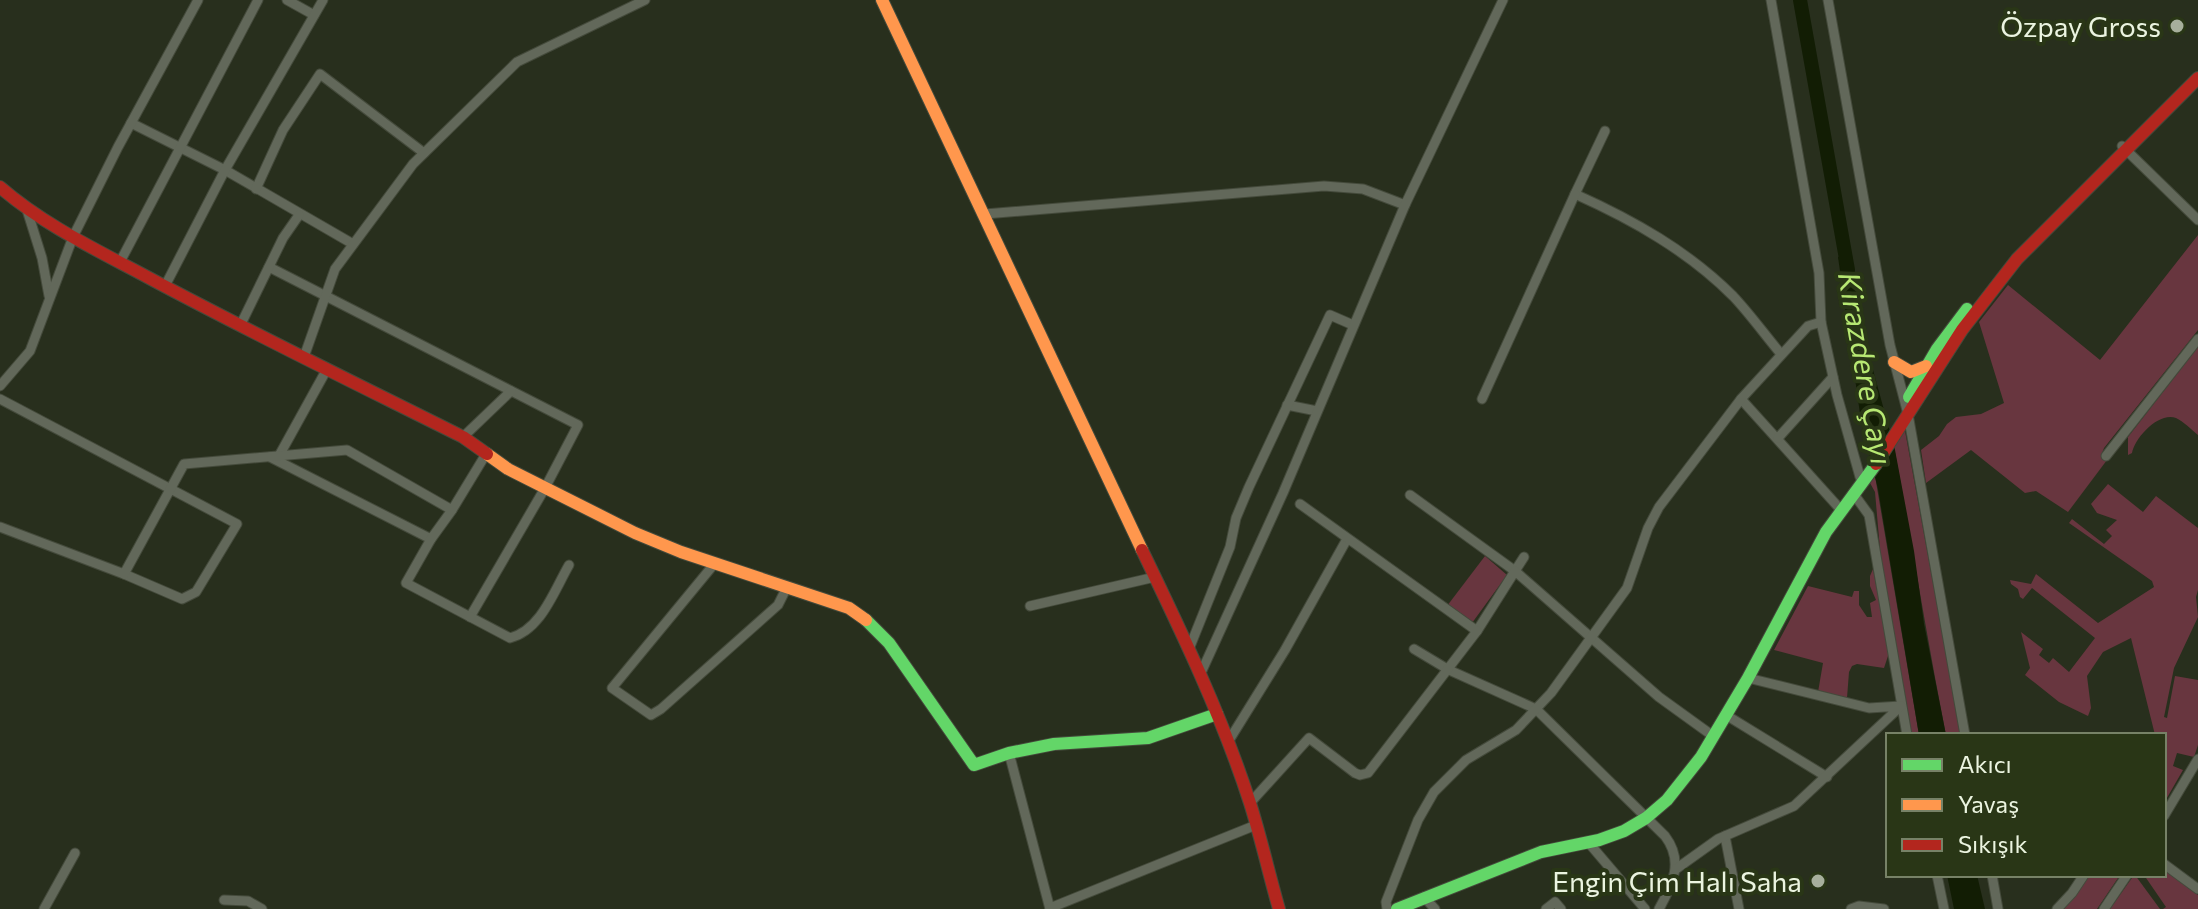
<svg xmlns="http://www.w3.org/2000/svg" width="2198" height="909" font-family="Commissioner,sans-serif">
	<rect width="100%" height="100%" fill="#282f1d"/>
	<g fill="#68363f">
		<path d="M 2198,235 L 2198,330 L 2104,448 L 2101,456 L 2107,460 L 2068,512 L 2036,491 L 2025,493 L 1971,450 L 1926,483 L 1921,450 L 1939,436 L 1947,424 L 1956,417 L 1981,414 L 2004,403 L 1979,322 L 2008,285 L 2100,360 Z"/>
		<path d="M 2198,347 L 2198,435 C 2192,430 2183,421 2176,418 C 2158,412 2135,438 2132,453 L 2128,455 L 2128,437 Z"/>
		<path d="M 1905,431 L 1961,735 L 1946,735 C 1927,639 1912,543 1894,447 Z"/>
		<path d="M 1875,476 L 1919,735 L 1911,735 L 1883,584 L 1875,492 L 1870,483 Z"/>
		<path d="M 2108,484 L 2143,512 L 2156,496 L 2198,528 L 2198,590 L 2196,597 L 2198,617 L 2174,668 L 2164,717 L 2167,718 L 2175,676 L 2198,680 L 2198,745 L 2194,757 L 2177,753 L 2173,766 L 2183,770 L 2164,803 L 2164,735 L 2155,735 L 2131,638 L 2103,652 L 2087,676 L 2091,708 L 2088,716 L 2059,702 L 2025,675 L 2030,668 L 2021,632 L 2043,649 L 2039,655 L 2049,663 L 2053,658 L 2069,672 L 2095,638 L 2032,588 L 2023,599 L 2020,597 L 2018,589 L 2011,584 L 2010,580 L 2031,584 L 2036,574 L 2098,623 L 2154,587 L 2152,581 L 2069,523 L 2072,519 L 2104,544 L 2112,536 L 2106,530 L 2117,520 L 2097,513 L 2091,504 Z"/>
		<path d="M 1485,556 L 1507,575 L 1472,623 L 1447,606 Z"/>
		<path d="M 1873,569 L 1889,653 L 1884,668 L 1857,664 L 1852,666 L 1849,672 L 1847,698 L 1818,692 L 1823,663 L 1774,650 L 1808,586 L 1852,597 L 1854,591 L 1859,591 L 1859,605 L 1867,617 L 1872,617 L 1870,603 L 1876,600 L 1870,586 L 1870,576 Z"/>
		<path d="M 2164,869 L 2198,895 L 2198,909 L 2163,909 L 2166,907 L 2144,875 L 2164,875 Z"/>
		<path d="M 2090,875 L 2120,875 L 2097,909 L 2064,909 Z"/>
		<path d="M 2134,875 L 2135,875 L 2160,909 L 2110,909 Z"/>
	</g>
	<g fill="#121d04">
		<path d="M 1851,253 L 1870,359 L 1895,450 L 1914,551 L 1924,624 L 1946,735 L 1919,735 L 1878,489 L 1861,421 L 1838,257 Z"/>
		<path d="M 1947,875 L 1977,875 L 1985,909 L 1954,909 Z"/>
	</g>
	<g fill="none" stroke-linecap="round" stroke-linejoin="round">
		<path stroke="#121d04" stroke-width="14" d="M 1800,0 L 1848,270"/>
		<g stroke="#444a3b" stroke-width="11">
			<g id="street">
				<path d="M 287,0 L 314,15"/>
				<path d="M 1771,0 L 1819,273 L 1821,322"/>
				<path d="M 1828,0 L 1890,345 L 1908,414 L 1965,735"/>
				<path d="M 131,123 L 225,170 L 353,244"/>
				<path d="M 1605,131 L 1575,194 C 1633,220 1688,251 1733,296 C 1750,314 1765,335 1781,354"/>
				<path d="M 2122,146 L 2198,220"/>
				<path d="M 256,189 L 283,130 L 320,74 L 424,153"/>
				<path d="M 27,210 L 42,258 L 49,296"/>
				<path d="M 985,214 L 1324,186 L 1363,189 L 1405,205"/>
				<path d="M 120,262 L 258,0"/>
				<path d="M 269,267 L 578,425 L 545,488 L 470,617"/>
				<path d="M 165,286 L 225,170 L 323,0"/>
				<path d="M 240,326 L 283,238 L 299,215"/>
				<path d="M 304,357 L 335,269 L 413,164 L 517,62 L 645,0"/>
				<path d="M 0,386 L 30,351 L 73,237 L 118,147 L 198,0"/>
				<path d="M 0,399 L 237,524 L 196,592 L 182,599 L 124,574"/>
				<path d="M 1482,399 L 1575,194"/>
				<path d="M 1741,399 L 1841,510"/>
				<path d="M 1287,405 L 1317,411"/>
				<path d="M 463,437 L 511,391"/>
				<path d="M 1778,438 L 1833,377"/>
				<path d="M 280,454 L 327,369"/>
				<path d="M 2106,456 L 2198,339"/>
				<path d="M 270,457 L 431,539"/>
				<path d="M 1853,493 L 1869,515 L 1907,735"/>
				<path d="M 1410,495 L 1515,571 L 1524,557"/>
				<path d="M 452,510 L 431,539 L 406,583 L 510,638 C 541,630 554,591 569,565"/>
				<path d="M 0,527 L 124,574 L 184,464 L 347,450 L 452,510 L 486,454"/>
				<path d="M 715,563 L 612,688 L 651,715 L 661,709 L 778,605 L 787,587"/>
				<path d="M 1030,606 L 1155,577"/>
				<path d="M 1477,631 L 1515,571 L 1659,697 L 1713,736"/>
				<path d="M 1189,649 L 1230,547 L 1236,518 L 1249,487 L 1330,315 L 1353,325"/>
				<path d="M 1414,649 L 1449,670 L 1536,709 L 1665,836 C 1684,861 1673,884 1659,909"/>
				<path d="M 1200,675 L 1283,493 L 1405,205 L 1503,0"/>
				<path d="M 1726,715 L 1827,777"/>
				<path d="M 1228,742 L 1285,650 L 1347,539"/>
				<path d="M 1009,753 L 1050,909"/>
				<path d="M 1250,803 L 1309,738 L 1355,773 L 1360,775 L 1368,773 L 1477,631 L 1300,504"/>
				<path d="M 2164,816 L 2198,759"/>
				<path d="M 1725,836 L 1739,909"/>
				<path d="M 1588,842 L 1645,909"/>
				<path d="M 2164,864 L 2198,889"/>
				<path d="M 1676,869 L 1718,839 L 1794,806 L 1901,706 L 1869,708 L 1748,678"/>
				<path d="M 1937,875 L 1944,909"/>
				<path d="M 1992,875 L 1998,909"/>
				<path d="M 1424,897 L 1435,909"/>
				<path d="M 224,900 L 248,901 L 262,909"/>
				<path d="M 1050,908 L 1256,825"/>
				<path d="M 44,909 L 75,853"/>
				<path d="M 1387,909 L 1386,902 L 1418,820 L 1434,792 L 1466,760 L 1516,730 L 1551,693 L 1627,588 L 1648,528 L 1659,507 L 1741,399 L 1808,326 L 1821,322 L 1837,395 L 1860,477"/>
				<path d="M 1546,909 L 1555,902 L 1561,909"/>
				<path d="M 1851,909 L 1859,906 L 1884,909"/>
				<path d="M 2057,909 L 2072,893 L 2084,875"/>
				<path d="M 2104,909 L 2127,875"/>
			</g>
		</g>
		<g stroke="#444a3b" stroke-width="14">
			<g id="fast">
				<path d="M 1909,397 L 1937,349 L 1967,309"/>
				<path d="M 866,620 L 889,643 L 974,765 L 1009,753 L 1054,744 L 1148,738 L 1217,714"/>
				<path d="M 1397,909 L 1541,852 L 1599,840 L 1624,831 L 1646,818 L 1667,800 L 1701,757 L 1748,678 L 1826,532 L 1876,464"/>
			</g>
		</g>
		<g stroke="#444a3b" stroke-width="14">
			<g id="slow">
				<path d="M 882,0 L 1142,550"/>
				<path d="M 1894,362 L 1911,372 L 1926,366"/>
				<path d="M 487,454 L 508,469 L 635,533 L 681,552 L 849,608 L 866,620"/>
			</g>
		</g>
		<g stroke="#444a3b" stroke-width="14">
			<g id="jam">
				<path d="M 0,187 C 45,226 99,251 151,279 C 254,334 359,385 463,437 L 487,454"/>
				<path d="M 1876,464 L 1962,330 L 2017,259 L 2198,78"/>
				<path d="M 1142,550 C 1182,633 1222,716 1250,803 C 1261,838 1269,874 1279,909"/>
			</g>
		</g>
		<use href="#street" stroke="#62685a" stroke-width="9"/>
		<use href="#fast" stroke="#63d668" stroke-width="12"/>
		<use href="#slow" stroke="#ff974d" stroke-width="12"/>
		<use href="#jam" stroke="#b3261e" stroke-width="12"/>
	</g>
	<g fill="#a7af9c" stroke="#293616" stroke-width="3">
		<circle cx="2177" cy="26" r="8"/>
		<circle cx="1818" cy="881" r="8"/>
	</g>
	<g text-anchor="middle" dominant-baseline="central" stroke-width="8" stroke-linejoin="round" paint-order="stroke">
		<g font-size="28" fill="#ebf4e0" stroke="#293616" text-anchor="end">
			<text x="2161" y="26">Özpay Gross</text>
			<text x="1802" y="881">Engin Çim Halı Saha</text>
		</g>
		<g font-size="30" font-style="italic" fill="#b7e873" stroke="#293616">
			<text transform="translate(1867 368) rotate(80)">Kirazdere Çayı</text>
		</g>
	</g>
	<rect x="1886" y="733" width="280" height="144" fill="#293616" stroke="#778267" stroke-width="2"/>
	<rect x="1902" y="759" width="40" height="12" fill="#63d668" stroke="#778267" stroke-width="2"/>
	<text x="1958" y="773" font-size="24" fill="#ebf4e0">Akıcı</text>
	<rect x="1902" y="799" width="40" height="12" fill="#ff974d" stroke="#778267" stroke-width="2"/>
	<text x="1958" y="813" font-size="24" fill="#ebf4e0">Yavaş</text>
	<rect x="1902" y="839" width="40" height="12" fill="#b3261e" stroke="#778267" stroke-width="2"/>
	<text x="1958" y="853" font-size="24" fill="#ebf4e0">Sıkışık</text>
</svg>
